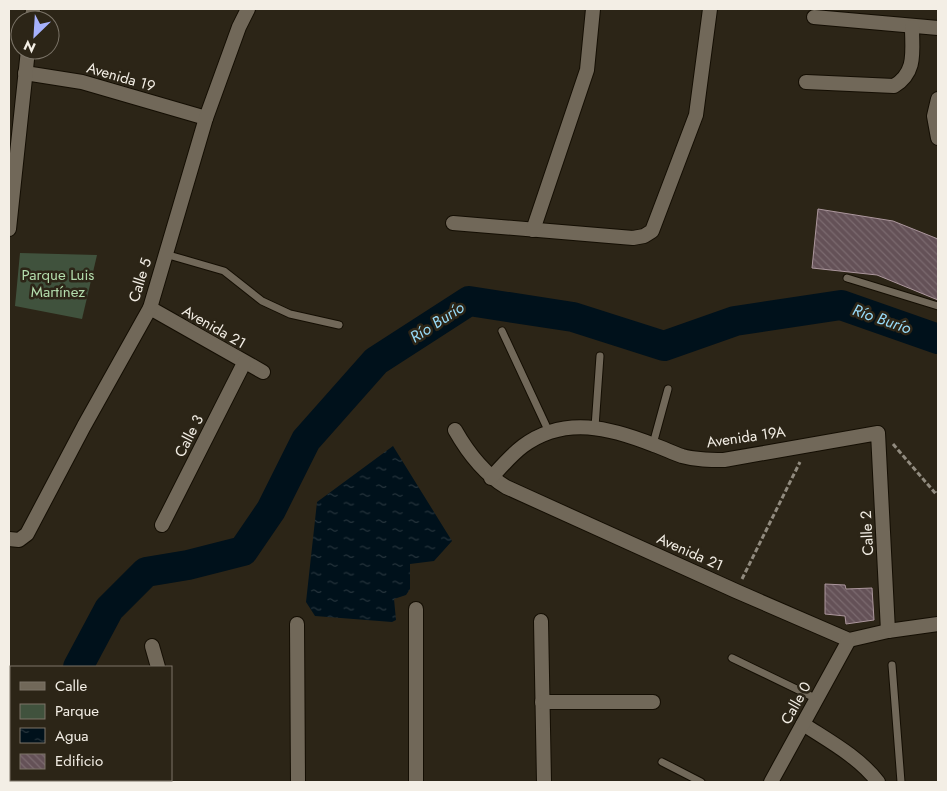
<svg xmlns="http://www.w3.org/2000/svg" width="947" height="791" font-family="Jost,sans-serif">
	<defs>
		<pattern id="water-ripples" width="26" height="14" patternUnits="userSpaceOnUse" patternTransform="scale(1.25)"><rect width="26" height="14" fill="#00111b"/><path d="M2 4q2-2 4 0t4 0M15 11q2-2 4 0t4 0" fill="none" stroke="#26343c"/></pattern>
		<pattern id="building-back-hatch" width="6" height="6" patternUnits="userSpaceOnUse" patternTransform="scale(1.25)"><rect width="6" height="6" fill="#645157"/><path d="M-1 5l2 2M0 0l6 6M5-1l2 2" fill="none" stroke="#7b6a6f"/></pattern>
	</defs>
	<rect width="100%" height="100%" fill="#2c2517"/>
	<path fill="#40523d" d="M 20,253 L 97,255 L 82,319 L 15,306 Z"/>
	<path fill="url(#water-ripples)" d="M 393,446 L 452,541 L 434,561 L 410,564 L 410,589 L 406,595 L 394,599 L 396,620 L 392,622 L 315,616 L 306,602 L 317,502 Z"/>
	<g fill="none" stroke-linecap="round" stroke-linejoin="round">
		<g stroke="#00111b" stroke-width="30">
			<path d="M 78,667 L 109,609 L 146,572 L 188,565 L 243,551 L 271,510 L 306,440 L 376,361 L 469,301 L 573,317 L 664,346 L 735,321 L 841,305 L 938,339"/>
			<path d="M 9,733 L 11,732"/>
		</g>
	</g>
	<g fill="url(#building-back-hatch)" stroke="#ac979d">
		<path d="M 818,209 L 893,221 L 938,239 L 938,300 L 877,275 L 812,268 Z"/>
		<path d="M 825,584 L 845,585 L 846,589 L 872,588 L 874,620 L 846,624 L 845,616 L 825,614 Z"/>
	</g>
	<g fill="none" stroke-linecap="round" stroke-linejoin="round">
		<g stroke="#140e03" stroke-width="9">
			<g id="lane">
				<path d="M 165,254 L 224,271 L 262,301 L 290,314 L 339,325"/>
				<path d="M 847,278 L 938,306"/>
				<path d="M 502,331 L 549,432"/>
				<path d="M 595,427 L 600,356"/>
				<path d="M 653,444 L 668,389"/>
				<path d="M 732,658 L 817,699"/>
				<path d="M 892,665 L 901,782"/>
				<path d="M 662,762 L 701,782"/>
			</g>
		</g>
		<g stroke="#140e03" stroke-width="16">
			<g id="street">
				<path d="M 814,17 L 938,28"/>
				<path d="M 32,20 L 33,9"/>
				<path d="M 25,73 L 82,82 L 206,118"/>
				<path d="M 806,82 L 894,86 C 917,72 912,51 912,27"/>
				<path d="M 938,99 L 934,116 L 938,138"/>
				<path d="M 453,223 L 633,238 L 644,236 L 652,231 L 696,115 L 710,9"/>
				<path d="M 9,229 L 28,50"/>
				<path d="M 533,230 L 587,70 L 593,9"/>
				<path d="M 150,308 L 263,372"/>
				<path d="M 455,430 C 468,453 483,473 506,487 L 736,591 L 849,640 L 888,631 L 938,624"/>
				<path d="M 491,478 C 501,467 511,455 523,446 C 565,415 611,428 654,445 C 663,448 673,453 682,456 C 696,460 710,460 724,460 L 878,433 L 888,631"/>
				<path d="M 162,525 L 244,363"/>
				<path d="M 9,539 L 19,540 L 27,534 L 84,426 L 150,308 L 206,118 L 239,27 L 248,9"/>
				<path d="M 416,609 L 416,782"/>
				<path d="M 541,621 L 544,782"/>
				<path d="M 297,624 L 298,782"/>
				<path d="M 152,646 L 158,667"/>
				<path d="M 542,702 L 653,702"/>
				<path d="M 803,724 C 829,741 859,757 878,782"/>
				<path d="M 163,780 L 163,782"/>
				<path d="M 771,782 L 849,640"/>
			</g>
		</g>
		<g stroke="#918b7f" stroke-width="3" stroke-dasharray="5 2.5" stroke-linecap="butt">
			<path d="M 893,444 L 936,494 L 938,492"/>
			<path d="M 742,579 L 800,462"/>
		</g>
		<use href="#lane" stroke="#716859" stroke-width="7"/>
		<use href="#street" stroke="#716859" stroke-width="14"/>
	</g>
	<g text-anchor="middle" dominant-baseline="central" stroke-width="5" stroke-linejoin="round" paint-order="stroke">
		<g font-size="15" fill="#f3eee5" stroke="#2c2517">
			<text transform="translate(121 77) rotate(16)">Avenida 19</text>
			<text transform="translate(140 280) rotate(-73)">Calle 5</text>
			<text transform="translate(214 327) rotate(30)">Avenida 21</text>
			<text transform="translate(189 436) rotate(-63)">Calle 3</text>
			<text transform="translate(746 437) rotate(-8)">Avenida 19A</text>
			<text transform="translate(867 533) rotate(-93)">Calle 2</text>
			<text transform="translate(690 552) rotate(24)">Avenida 21</text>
			<text transform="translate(796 703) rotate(-61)">Calle 0</text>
		</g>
		<g font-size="15" fill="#b3dcac" stroke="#2c2517">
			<text x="58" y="275">Parque Luis<tspan x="58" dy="17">Martínez</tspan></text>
		</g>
		<g font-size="16" font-style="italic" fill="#98dbf9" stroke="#2c2517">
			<text transform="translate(882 319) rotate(19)">Río Burío</text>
			<text transform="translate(437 322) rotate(-33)">Río Burío</text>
		</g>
	</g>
	<rect width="947" height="791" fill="none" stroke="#f3eee5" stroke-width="20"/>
	<rect x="10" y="666" width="162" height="115" fill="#2c2517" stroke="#7c7569"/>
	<rect x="20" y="682" width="25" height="8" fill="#716859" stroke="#7c7569"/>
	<text x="55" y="691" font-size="15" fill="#f3eee5">Calle</text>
	<rect x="20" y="704" width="25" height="15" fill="#40523d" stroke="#7c7569"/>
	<text x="55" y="716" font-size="15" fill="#f3eee5">Parque</text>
	<rect x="20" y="728" width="25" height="15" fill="url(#water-ripples)" stroke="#7c7569"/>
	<text x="55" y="741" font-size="15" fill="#f3eee5">Agua</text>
	<rect x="20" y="754" width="25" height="15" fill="url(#building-back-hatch)" stroke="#7c7569"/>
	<text x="55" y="766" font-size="15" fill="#f3eee5">Edificio</text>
	<g transform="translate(35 35) rotate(205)"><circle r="24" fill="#2c2517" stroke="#7c7569"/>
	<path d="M0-4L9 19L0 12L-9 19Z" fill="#a6b1fc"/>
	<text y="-8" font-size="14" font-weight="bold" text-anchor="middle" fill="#f3eee5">N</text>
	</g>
</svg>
